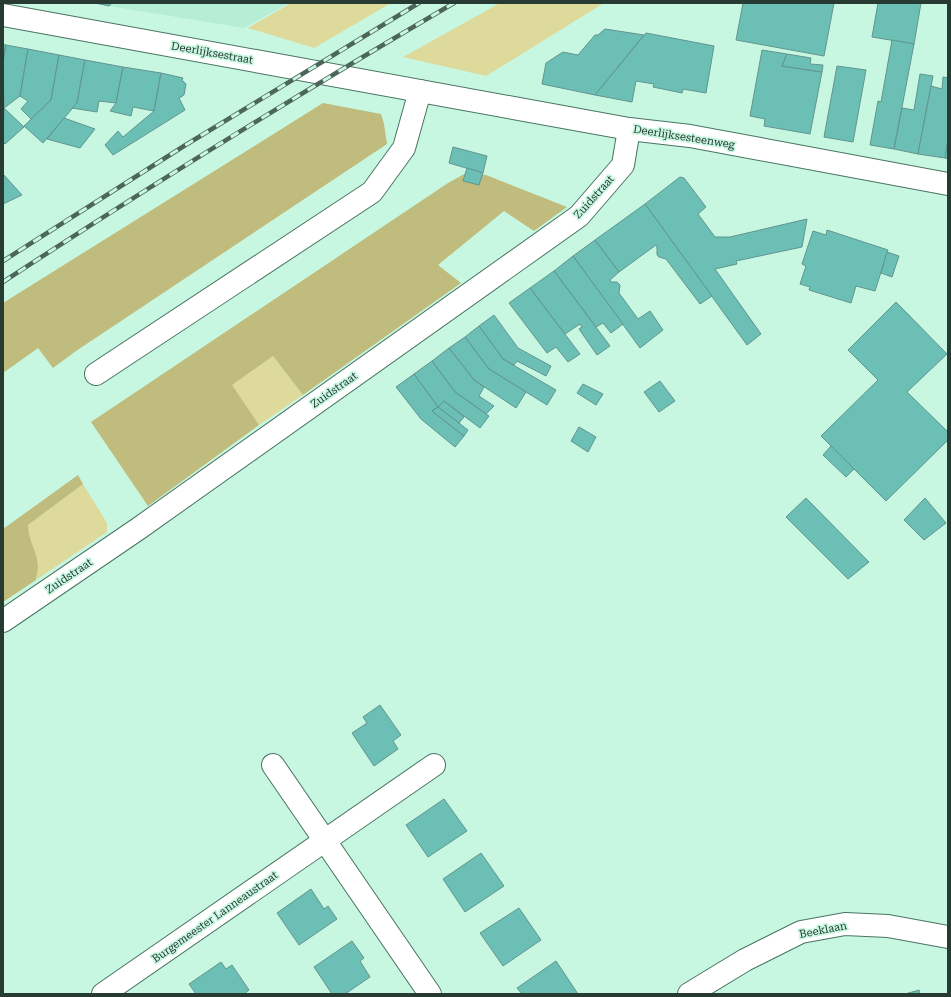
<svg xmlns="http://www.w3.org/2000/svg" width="951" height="997" font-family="'Roboto Serif',serif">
	<rect width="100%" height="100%" fill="#c8f7e1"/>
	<path fill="#b6eed5" d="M 112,3 L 289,3 L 244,28 L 109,6 Z"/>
	<g fill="#ddda9c">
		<path d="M 291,3 L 391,3 L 314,48 L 248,28 Z"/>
		<path d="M 500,3 L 604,3 L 486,76 L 403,57 Z"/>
		<path d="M 273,356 L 303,395 L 259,425 L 231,385 Z"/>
		<path d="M 83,484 L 107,523 L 107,532 L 36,580 L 38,568 L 28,534 L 28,525 Z"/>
	</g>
	<g fill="#bfbc7d">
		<path d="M 323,103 L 381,114 L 384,124 L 387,144 L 76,351 L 53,368 L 38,348 L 3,373 L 3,303 Z"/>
		<path d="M 466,173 L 486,175 L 567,207 L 534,231 L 504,211 L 438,265 L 461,283 L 303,395 L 273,356 L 232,385 L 259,425 L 148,506 L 91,422 L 448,183 Z"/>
		<path d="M 78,475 L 83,484 L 28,525 C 28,541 38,553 38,567 C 38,571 36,576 36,580 L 3,602 L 3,529 Z"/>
	</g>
	<g fill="#6bbfb5" stroke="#61958e">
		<path d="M 95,3 L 112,3 L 109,6 Z"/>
		<path d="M 743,3 L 834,3 L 824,56 L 736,40 Z"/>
		<path d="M 878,3 L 921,3 L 914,44 L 872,37 Z"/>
		<path d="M 605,29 L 644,35 L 595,95 L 542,84 L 546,63 L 563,52 L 578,55 L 595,35 L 598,35 Z"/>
		<path d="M 646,33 L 714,46 L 706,93 L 683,89 L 682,93 L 653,87 L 654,84 L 636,81 L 632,102 L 595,95 Z"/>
		<path d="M 892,40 L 914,44 L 894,149 L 870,145 L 878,101 L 881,102 Z"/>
		<path d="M 3,44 L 6,45 L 3,62 Z"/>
		<path d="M 6,45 L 28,49 L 20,96 L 4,108 L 3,62 Z"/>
		<path d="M 28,49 L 59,55 L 51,100 L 31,119 L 21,109 L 28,101 L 20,96 Z"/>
		<path d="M 762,50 L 787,54 L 782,66 L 822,72 L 810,134 L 764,126 L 765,119 L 750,116 Z"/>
		<path d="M 787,54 L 811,58 L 810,64 L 823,65 L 822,72 L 782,66 Z"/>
		<path d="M 59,55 L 85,60 L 77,103 L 43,143 L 24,126 L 51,100 Z"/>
		<path d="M 85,60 L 123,67 L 116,103 L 99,101 L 97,112 L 72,108 L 77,103 Z"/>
		<path d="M 837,66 L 866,70 L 853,142 L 824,137 Z"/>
		<path d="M 123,67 L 161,73 L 154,111 L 133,107 L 131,116 L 110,111 L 116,103 Z"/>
		<path d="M 161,73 L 183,78 L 182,80 L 186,84 L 184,95 L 179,98 L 185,110 L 113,155 L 105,145 L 118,131 L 123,137 L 154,111 Z"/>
		<path d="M 920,74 L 933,76 L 918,154 L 894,149 L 902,108 L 914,110 Z"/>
		<path d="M 943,77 L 948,78 L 948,140 L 945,158 L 918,154 L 931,86 L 942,89 Z"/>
		<path d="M 4,108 L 24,127 L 5,144 L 3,142 Z"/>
		<path d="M 64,118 L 95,129 L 80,148 L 47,139 Z"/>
		<path d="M 948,140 L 948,159 L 945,158 Z"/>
		<path d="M 453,147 L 487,156 L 483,173 L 449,163 Z"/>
		<path d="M 467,168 L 483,173 L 479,185 L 463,181 Z"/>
		<path d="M 3,174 L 22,195 L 3,204 Z"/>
		<path d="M 680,177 L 684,178 L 706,207 L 698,214 L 715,237 L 730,237 L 807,219 L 802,247 L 736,261 L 737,264 L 715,269 L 761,334 L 747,345 L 645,204 Z"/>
		<path d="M 645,204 L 712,296 L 700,304 L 666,259 L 659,257 L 657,255 L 657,247 L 656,245 L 619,272 L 595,240 Z"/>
		<path d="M 827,230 L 888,250 L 875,291 L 856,286 L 851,303 L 809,290 L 810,287 L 800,284 L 806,266 L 802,264 L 813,231 L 826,235 Z"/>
		<path d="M 595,240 L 619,272 L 610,280 L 611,282 L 617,282 L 620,285 L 619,293 L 638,319 L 650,311 L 663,330 L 640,348 L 573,256 Z"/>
		<path d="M 887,252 L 899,256 L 892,277 L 881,273 Z"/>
		<path d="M 573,256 L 623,324 L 611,333 L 603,323 L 596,327 L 554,271 Z"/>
		<path d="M 554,271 L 610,346 L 597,355 L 579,329 L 582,327 L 580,324 L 565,334 L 530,288 Z"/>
		<path d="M 530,288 L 580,354 L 568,362 L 556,347 L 547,353 L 509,303 Z"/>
		<path d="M 896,302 L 947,354 L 907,392 L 948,432 L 948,440 L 886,501 L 821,436 L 878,380 L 848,350 Z"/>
		<path d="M 494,315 L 518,348 L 551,366 L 546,376 L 517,361 L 514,365 L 503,359 L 479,326 Z"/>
		<path d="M 479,326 L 503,359 L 556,390 L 547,405 L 489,369 L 465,337 Z"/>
		<path d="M 465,337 L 489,369 L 526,392 L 516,408 L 474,380 L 449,348 Z"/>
		<path d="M 449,348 L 474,380 L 484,387 L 479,396 L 494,406 L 486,414 L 455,392 L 432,361 Z"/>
		<path d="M 432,361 L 455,392 L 489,416 L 480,428 L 444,401 L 438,407 L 414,374 Z"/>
		<path d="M 414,374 L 438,407 L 432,411 L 464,436 L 455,447 L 421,419 L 396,387 Z"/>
		<path d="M 660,381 L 675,401 L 659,412 L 644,392 Z"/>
		<path d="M 583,384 L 603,394 L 596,405 L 577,393 Z"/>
		<path d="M 444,401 L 464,417 L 459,423 L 438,407 Z"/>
		<path d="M 438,407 L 468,430 L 464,436 L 432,411 Z"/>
		<path d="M 579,427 L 596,437 L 588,452 L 571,441 Z"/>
		<path d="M 831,446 L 854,469 L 846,477 L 823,455 Z"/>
		<path d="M 806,498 L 869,562 L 848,579 L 786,517 Z"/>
		<path d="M 925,498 L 946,523 L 924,540 L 904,520 Z"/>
		<path d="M 380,705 L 401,735 L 393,741 L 398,749 L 374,766 L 352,733 L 367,723 L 363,717 Z"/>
		<path d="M 444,799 L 467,831 L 428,857 L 406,825 Z"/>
		<path d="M 481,853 L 504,886 L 465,912 L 443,879 Z"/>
		<path d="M 311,889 L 324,909 L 328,906 L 337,919 L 299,945 L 277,913 Z"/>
		<path d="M 519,908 L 541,940 L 503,966 L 480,933 Z"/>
		<path d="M 352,941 L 364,958 L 360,961 L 370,977 L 345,994 L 332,994 L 314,967 Z"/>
		<path d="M 556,961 L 578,994 L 522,994 L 517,988 Z"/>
		<path d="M 221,962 L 226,969 L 232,965 L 249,990 L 244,994 L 196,994 L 189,984 Z"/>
		<path d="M 919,990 L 920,994 L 905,994 Z"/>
	</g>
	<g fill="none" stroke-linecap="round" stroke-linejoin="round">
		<g stroke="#497462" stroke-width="24">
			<g id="minor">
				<path d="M 96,374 L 372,192 L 404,148 L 420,91"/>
				<path d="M 3,621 L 138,529 L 579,216 L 623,165 L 629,129"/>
				<path d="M 273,765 L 430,994"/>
				<path d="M 103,994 L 434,765"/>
				<path d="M 689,994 L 745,960 L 801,932 L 845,924 L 888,926 L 948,937"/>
			</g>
		</g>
		<g stroke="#497462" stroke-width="24">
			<path id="major" d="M 3,15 L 629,129 L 690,136 L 948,184"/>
		</g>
		<use href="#minor" stroke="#fff" stroke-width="22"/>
		<use href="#major" stroke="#fff" stroke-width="22"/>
		<g stroke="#4d665a" stroke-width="4.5">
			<g id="rail">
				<path d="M 3,261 L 184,146 L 419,3"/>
				<path d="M 3,282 C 151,185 302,92 454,3"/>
			</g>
		</g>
		<use href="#rail" stroke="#c8f7e1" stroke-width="3" stroke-dasharray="9" stroke-linecap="butt"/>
	</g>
	<g text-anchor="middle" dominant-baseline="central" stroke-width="3.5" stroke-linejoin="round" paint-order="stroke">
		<g font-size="11" fill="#283b32" stroke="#c8f7e1">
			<text transform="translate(212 53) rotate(10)">Deerlijksestraat</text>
			<text transform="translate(684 137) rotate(9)">Deerlijksesteenweg</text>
			<text transform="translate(594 197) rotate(-48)">Zuidstraat</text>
			<text transform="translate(334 390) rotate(-35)">Zuidstraat</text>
			<text transform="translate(69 576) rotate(-34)">Zuidstraat</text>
			<text transform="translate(215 917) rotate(-35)">Burgemeester Lanneaustraat</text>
			<text transform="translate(823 930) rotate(-11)">Beeklaan</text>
		</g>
	</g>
	<rect width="951" height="997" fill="none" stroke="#283b32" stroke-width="8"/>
</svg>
